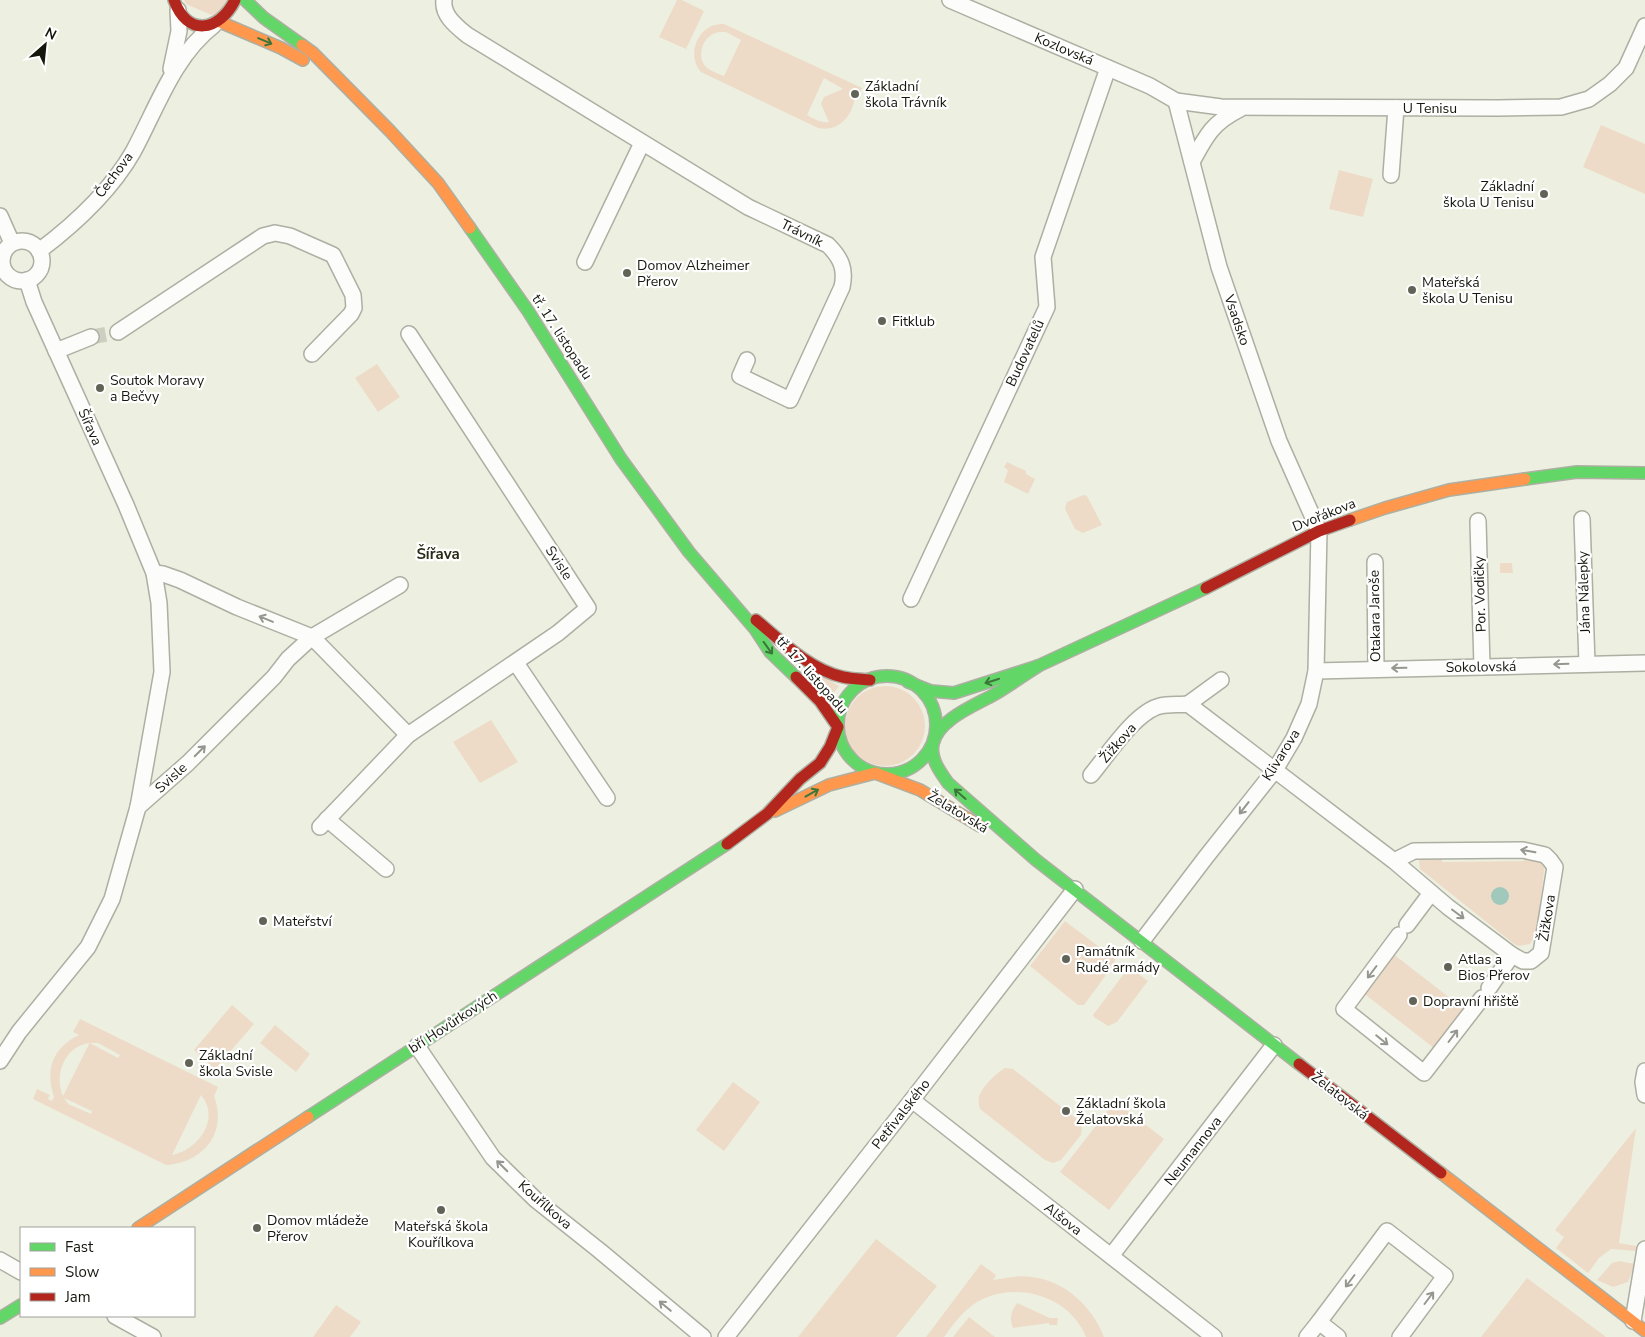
<svg xmlns="http://www.w3.org/2000/svg" width="1645" height="1337" font-family="'Nunito Sans',sans-serif">
	<rect width="100%" height="100%" fill="#edf0e0"/>
	<g fill="#eddbc8" fill-rule="evenodd">
		<path d="M 184,0 L 227,0 L 216,17 L 186,4 Z"/>
		<path d="M 677,0 L 682,0 L 704,11 L 686,49 L 659,37 Z"/>
		<path d="M 724,24 L 862,88 L 859,94 L 855,93 C 855,113 840,133 818,128 L 701,72 C 685,54 699,22 724,24 ZM 719,32 L 726,32 L 741,40 L 724,76 C 719,74 710,71 706,67 C 695,55 704,34 719,32 ZM 824,78 L 843,89 L 824,97 L 821,104 L 829,122 C 821,123 814,119 807,115 Z"/>
		<path d="M 1601,125 L 1645,144 L 1645,194 L 1583,167 Z"/>
		<path d="M 1339,170 L 1373,179 L 1363,217 L 1329,209 Z"/>
		<path d="M 377,364 L 400,397 L 378,412 L 355,378 Z"/>
		<path d="M 1007,462 L 1026,471 L 1026,474 L 1035,479 L 1028,494 L 1004,482 L 1008,470 L 1004,467 Z"/>
		<path d="M 1083,495 L 1087,496 L 1102,525 L 1083,533 L 1075,529 L 1065,509 L 1067,502 Z"/>
		<path d="M 1500,563 L 1512,563 L 1513,573 L 1500,573 Z"/>
		<path d="M 805,667 L 839,686 L 831,697 L 801,672 Z"/>
		<circle cx="885" cy="726" r="40"/>
		<path d="M 491,720 L 518,762 L 480,783 L 453,742 Z"/>
		<path d="M 1523,850 L 1545,864 L 1536,934 L 1530,944 L 1519,946 L 1514,944 L 1420,869 L 1418,851 L 1442,851 L 1442,862 L 1524,861 Z"/>
		<path d="M 1065,921 L 1115,959 L 1114,964 L 1084,1005 L 1078,1005 L 1030,966 Z"/>
		<path d="M 1392,953 L 1464,1009 L 1434,1048 L 1362,992 Z"/>
		<path d="M 1129,967 L 1148,981 L 1117,1022 L 1108,1026 L 1094,1017 L 1093,1015 Z"/>
		<path d="M 232,1005 L 254,1024 L 215,1069 L 194,1050 Z"/>
		<path d="M 80,1019 L 218,1087 L 214,1096 C 228,1133 203,1163 166,1165 L 33,1099 L 37,1089 L 50,1095 L 48,1099 L 52,1101 L 54,1097 C 45,1070 52,1048 79,1035 L 73,1032 ZM 89,1043 L 89,1044 L 63,1096 C 54,1075 64,1047 89,1043 ZM 90,1043 L 98,1043 L 120,1055 L 118,1058 ZM 201,1095 C 221,1119 198,1150 172,1155 ZM 64,1098 L 92,1111 L 91,1114 L 68,1104 Z"/>
		<path d="M 275,1025 L 310,1054 L 296,1072 L 260,1043 Z"/>
		<path d="M 1005,1068 L 1013,1069 L 1078,1120 L 1082,1127 L 1081,1135 L 1061,1160 L 1053,1163 L 1045,1160 L 980,1109 C 979,1105 978,1102 979,1097 C 981,1088 997,1072 1005,1068 Z"/>
		<path d="M 733,1082 L 760,1102 L 724,1151 L 696,1130 Z"/>
		<path d="M 1115,1101 L 1164,1139 L 1109,1210 L 1060,1172 Z"/>
		<path d="M 1636,1128 L 1619,1243 L 1637,1246 L 1636,1251 L 1611,1249 L 1599,1258 L 1588,1273 L 1556,1248 L 1564,1237 L 1555,1230 Z"/>
		<path d="M 876,1239 L 937,1286 L 896,1337 L 798,1337 Z"/>
		<path d="M 1619,1261 L 1635,1264 L 1628,1282 L 1613,1287 L 1597,1280 L 1612,1263 Z"/>
		<path d="M 981,1264 L 996,1275 L 993,1280 C 1006,1278 1018,1275 1032,1277 C 1065,1281 1092,1306 1104,1337 L 1086,1337 C 1071,1299 1023,1282 985,1298 C 966,1306 956,1321 944,1337 L 926,1337 Z"/>
		<path d="M 1527,1278 L 1606,1337 L 1481,1337 Z"/>
		<path d="M 1017,1303 L 1050,1318 L 1058,1318 L 1057,1325 L 1049,1325 L 1049,1323 L 1013,1328 C 1009,1319 1011,1311 1017,1303 Z"/>
		<path d="M 336,1305 L 361,1322 L 350,1337 L 313,1337 Z"/>
		<path d="M 969,1317 L 995,1337 L 953,1337 Z"/>
	</g>
	<circle fill="#a0c8bb" cx="1500" cy="896" r="9"/>
	<g fill="none" stroke-linecap="round" stroke-linejoin="round">
		<path stroke="#cdcfc0" stroke-width="15" stroke-dasharray="15 8" stroke-linecap="butt" d="M 91,337 L 118,332"/>
		<g stroke="#acafa2" stroke-width="18">
			<g id="street">
				<path d="M 444,0 C 442,15 456,26 467,35 L 748,207 L 828,245 C 841,258 846,269 842,287 L 790,400 L 740,376 L 747,360"/>
				<path d="M 950,0 L 1150,86 L 1176,101 L 1221,107 L 1498,108 L 1561,107 L 1589,99 L 1610,84 L 1626,68 L 1645,26"/>
				<path d="M 171,69 L 179,31 L 178,10"/>
				<path d="M 1192,162 C 1206,136 1212,123 1240,109"/>
				<path d="M 1391,175 L 1396,108"/>
				<path d="M 0,216 L 12,243"/>
				<circle cx="22" cy="261" r="20"/>
				<path d="M 39,251 C 75,224 110,192 133,152 C 157,108 173,57 214,25"/>
				<path d="M 585,262 L 642,143"/>
				<path d="M 118,332 L 263,236 L 275,233 L 290,236 L 333,255 L 353,295 L 354,308 L 351,314 L 312,354"/>
				<path d="M 56,351 L 91,337"/>
				<path d="M 1582,519 L 1587,664"/>
				<path d="M 1478,521 L 1482,667"/>
				<path d="M 1375,562 L 1376,669"/>
				<path d="M 154,573 L 163,574 L 180,580 L 237,607 L 312,637 L 408,735"/>
				<path d="M 911,599 L 1047,307 L 1043,257 L 1108,68"/>
				<path d="M 516,663 L 607,798"/>
				<path d="M 1316,671 L 1645,663"/>
				<path d="M 1188,704 L 1221,680"/>
				<path d="M 1091,775 C 1107,756 1135,712 1160,706 C 1168,704 1179,705 1188,704 L 1394,861 L 1448,907 L 1512,955 L 1523,961 L 1531,961 L 1541,953 L 1555,867 L 1550,860 L 1545,855 L 1523,850 L 1414,851 L 1394,861"/>
				<path d="M 138,807 L 188,763 L 274,677 L 288,659 L 312,637 L 400,585"/>
				<path d="M 327,819 L 386,869"/>
				<path d="M 320,827 L 408,735 L 558,633 L 588,608 L 409,334"/>
				<path d="M 1407,925 L 1431,893"/>
				<path d="M 1399,935 L 1344,1009 L 1424,1073 L 1482,998"/>
				<path d="M 1142,941 L 1206,857 L 1275,770 L 1294,738 L 1309,704 L 1316,671 L 1319,531 L 1279,441 L 1219,267 L 1176,101"/>
				<path d="M 1489,988 L 1512,955"/>
				<path d="M 417,1046 L 493,1158 L 536,1200 L 600,1251 L 703,1337"/>
				<path d="M 0,1061 L 19,1032 L 88,947 L 112,899 L 138,807 L 162,672 L 159,603 L 154,573 L 126,505 L 34,302 L 27,280"/>
				<path d="M 1645,1071 L 1643,1082 L 1645,1095"/>
				<path d="M 912,1100 L 1214,1337"/>
				<path d="M 1111,1256 L 1274,1045"/>
				<path d="M 0,1260 L 21,1272"/>
				<path d="M 115,1316 L 153,1337"/>
				<path d="M 1633,1321 L 1645,1249"/>
				<path d="M 726,1337 L 912,1100 L 1075,889"/>
				<path d="M 1307,1337 L 1319,1322"/>
				<path d="M 1338,1337 L 1319,1322 L 1387,1231 L 1445,1276 L 1400,1337"/>
			</g>
		</g>
		<g stroke="#acafa2" stroke-width="14">
			<g id="fast">
				<path d="M 245,0 L 264,18 L 302,45"/>
				<path d="M 470,228 L 528,311 L 621,459 L 689,552 L 755,629 L 770,652 L 796,677"/>
				<path d="M 1525,479 L 1577,472 L 1645,473"/>
				<path d="M 1038,666 C 1024,675 1010,685 995,694 C 976,705 938,719 933,744 C 930,758 940,772 948,783 L 1036,860 L 1299,1064"/>
				<circle cx="887" cy="725" r="49"/>
				<path d="M 908,682 L 931,691 L 954,693 L 1038,666 L 1206,588"/>
				<path d="M 308,1117 L 727,844"/>
				<path d="M 0,1318 L 21,1305"/>
			</g>
		</g>
		<g stroke="#acafa2" stroke-width="14">
			<g id="slow">
				<path d="M 220,22 L 281,48 L 303,60"/>
				<path d="M 302,45 L 313,53 L 390,131 L 438,183 L 470,228"/>
				<path d="M 1350,520 L 1385,508 L 1449,490 L 1525,479"/>
				<path d="M 775,811 L 829,785 L 875,773 L 920,790 L 980,826"/>
				<path d="M 1441,1173 L 1645,1331"/>
				<path d="M 138,1228 L 308,1117"/>
			</g>
		</g>
		<g stroke="#acafa2" stroke-width="14">
			<g id="jam">
				<path d="M 174,0 C 187,37 219,32 235,0"/>
				<path d="M 1206,588 L 1319,531 L 1350,520"/>
				<path d="M 756,620 C 781,641 810,670 843,677 C 852,679 861,679 870,680"/>
				<path d="M 727,844 L 767,814 L 800,779 L 820,763 L 830,747 L 838,727 L 820,701 L 796,677"/>
				<path d="M 1299,1064 L 1441,1173"/>
			</g>
		</g>
		<use href="#street" stroke="#fcfdfa" stroke-width="15"/>
		<use href="#fast" stroke="#63d668" stroke-width="11"/>
		<use href="#slow" stroke="#ff974d" stroke-width="11"/>
		<use href="#jam" stroke="#b3261e" stroke-width="11"/>
	</g>
	<defs><path id="oneway-shaft" d="M-6 0H5M1.5-3L5.5 0L1.5 3" fill="none" stroke-width="1.6" stroke-linecap="round" stroke-linejoin="round" transform="scale(1.25)"/></defs>
	<g stroke="#3c763a">
		<use href="#oneway-shaft" transform="translate(265 41) rotate(23)"/>
		<use href="#oneway-shaft" transform="translate(768 648) rotate(54)"/>
		<use href="#oneway-shaft" transform="translate(992 681) rotate(162)"/>
		<use href="#oneway-shaft" transform="translate(812 793) rotate(-29)"/>
		<use href="#oneway-shaft" transform="translate(960 794) rotate(-139)"/>
	</g>
	<g stroke="#94968f">
		<use href="#oneway-shaft" transform="translate(266 619) rotate(-158)"/>
		<use href="#oneway-shaft" transform="translate(1561 664) rotate(178)"/>
		<use href="#oneway-shaft" transform="translate(1399 668) rotate(179)"/>
		<use href="#oneway-shaft" transform="translate(200 751) rotate(-45)"/>
		<use href="#oneway-shaft" transform="translate(1244 808) rotate(128)"/>
		<use href="#oneway-shaft" transform="translate(1528 851) rotate(-170)"/>
		<use href="#oneway-shaft" transform="translate(1458 914) rotate(37)"/>
		<use href="#oneway-shaft" transform="translate(1372 972) rotate(127)"/>
		<use href="#oneway-shaft" transform="translate(1453 1036) rotate(-53)"/>
		<use href="#oneway-shaft" transform="translate(1382 1040) rotate(39)"/>
		<use href="#oneway-shaft" transform="translate(502 1166) rotate(-135)"/>
		<use href="#oneway-shaft" transform="translate(1350 1281) rotate(127)"/>
		<use href="#oneway-shaft" transform="translate(1429 1298) rotate(-53)"/>
		<use href="#oneway-shaft" transform="translate(665 1306) rotate(-140)"/>
	</g>
	<g fill="#616357" stroke="#fff" stroke-width="2">
		<circle cx="855" cy="94" r="5"/>
		<circle cx="1544" cy="194" r="5"/>
		<circle cx="627" cy="273" r="5"/>
		<circle cx="1412" cy="290" r="5"/>
		<circle cx="882" cy="321" r="5"/>
		<circle cx="100" cy="388" r="5"/>
		<circle cx="263" cy="921" r="5"/>
		<circle cx="1066" cy="959" r="5"/>
		<circle cx="1448" cy="967" r="5"/>
		<circle cx="1413" cy="1001" r="5"/>
		<circle cx="189" cy="1063" r="5"/>
		<circle cx="1066" cy="1111" r="5"/>
		<circle cx="441" cy="1210" r="5"/>
		<circle cx="257" cy="1228" r="5"/>
	</g>
	<g text-anchor="middle" dominant-baseline="central" stroke-width="4.5" stroke-linejoin="round" paint-order="stroke">
		<g font-size="14" fill="#15170d" stroke="#fff">
			<text transform="translate(1064 49) rotate(23)">Kozlovská</text>
			<text x="1430" y="108">U Tenisu</text>
			<text transform="translate(114 175) rotate(-53)">Čechova</text>
			<text transform="translate(802 233) rotate(26)">Trávník</text>
			<text transform="translate(1237 320) rotate(71)">Vsadsko</text>
			<text transform="translate(562 337) rotate(57)">tř. 17. listopadu</text>
			<text transform="translate(1025 353) rotate(-65)">Budovatelů</text>
			<text transform="translate(90 427) rotate(66)">Šířava</text>
			<text transform="translate(1324 515) rotate(-22)">Dvořákova</text>
			<text transform="translate(559 563) rotate(57)">Svisle</text>
			<text transform="translate(1584 592) rotate(-92)">Jána Nálepky</text>
			<text transform="translate(1480 594) rotate(-92)">Por. Vodičky</text>
			<text transform="translate(1375 616) rotate(-91)">Otakara Jaroše</text>
			<text transform="translate(1481 667) rotate(-1)">Sokolovská</text>
			<text transform="translate(812 675) rotate(48)">tř. 17. listopadu</text>
			<text transform="translate(1118 743) rotate(-49)">Žižkova</text>
			<text transform="translate(1281 755) rotate(-58)">Klivarova</text>
			<text transform="translate(171 778) rotate(-42)">Svisle</text>
			<text transform="translate(958 812) rotate(31)">Želatovská</text>
			<text transform="translate(1547 918) rotate(-81)">Žižkova</text>
			<text transform="translate(453 1022) rotate(-33)">bří Hovůrkových</text>
			<text transform="translate(1340 1096) rotate(38)">Želatovská</text>
			<text transform="translate(901 1114) rotate(-52)">Petřivalského</text>
			<text transform="translate(1193 1151) rotate(-52)">Neumannova</text>
			<text transform="translate(545 1205) rotate(41)">Kouřílkova</text>
			<text transform="translate(1063 1219) rotate(38)">Alšova</text>
		</g>
		<g font-size="14" fill="#15170d" stroke="#fff" text-anchor="start">
			<text x="865" y="86">Základní<tspan x="865" dy="16">škola Trávník</tspan></text>
			<text x="1534" y="186" text-anchor="end">Základní<tspan x="1534" dy="16">škola U Tenisu</tspan></text>
			<text x="637" y="265">Domov Alzheimer<tspan x="637" dy="16">Přerov</tspan></text>
			<text x="1422" y="282">Mateřská<tspan x="1422" dy="16">škola U Tenisu</tspan></text>
			<text x="892" y="321">Fitklub</text>
			<text x="110" y="380">Soutok Moravy<tspan x="110" dy="16">a Bečvy</tspan></text>
			<text x="273" y="921">Mateřství</text>
			<text x="1076" y="951">Památník<tspan x="1076" dy="16">Rudé armády</tspan></text>
			<text x="1458" y="959">Atlas a<tspan x="1458" dy="16">Bios Přerov</tspan></text>
			<text x="1423" y="1001">Dopravní hřiště</text>
			<text x="199" y="1055">Základní<tspan x="199" dy="16">škola Svisle</tspan></text>
			<text x="1076" y="1103">Základní škola<tspan x="1076" dy="16">Želatovská</tspan></text>
			<text x="267" y="1220">Domov mládeže<tspan x="267" dy="16">Přerov</tspan></text>
			<text x="441" y="1226" text-anchor="middle">Mateřská škola<tspan x="441" dy="16">Kouřílkova</tspan></text>
		</g>
		<g font-size="15" font-weight="bold" fill="#292c16" stroke="#fff">
			<text x="438" y="554">Šířava</text>
		</g>
	</g>
	<rect x="20" y="1227" width="175" height="90" fill="#ffffff" stroke="#a1a29e"/>
	<rect x="30" y="1243" width="25" height="8" fill="#63d668" stroke="#a1a29e"/>
	<text x="65" y="1252" font-size="15" fill="#15170d">Fast</text>
	<rect x="30" y="1268" width="25" height="8" fill="#ff974d" stroke="#a1a29e"/>
	<text x="65" y="1277" font-size="15" fill="#15170d">Slow</text>
	<rect x="30" y="1293" width="25" height="8" fill="#b3261e" stroke="#a1a29e"/>
	<text x="65" y="1302" font-size="15" fill="#15170d">Jam</text>
	<g transform="translate(45 45) rotate(27)" stroke="#ffffff" stroke-width="4" paint-order="stroke">
	<path d="M0-4L9 19L0 12L-9 19Z" fill="#15170d"/>
	<text y="-8" font-size="14" font-weight="bold" text-anchor="middle" fill="#15170d">N</text>
	</g>
</svg>
